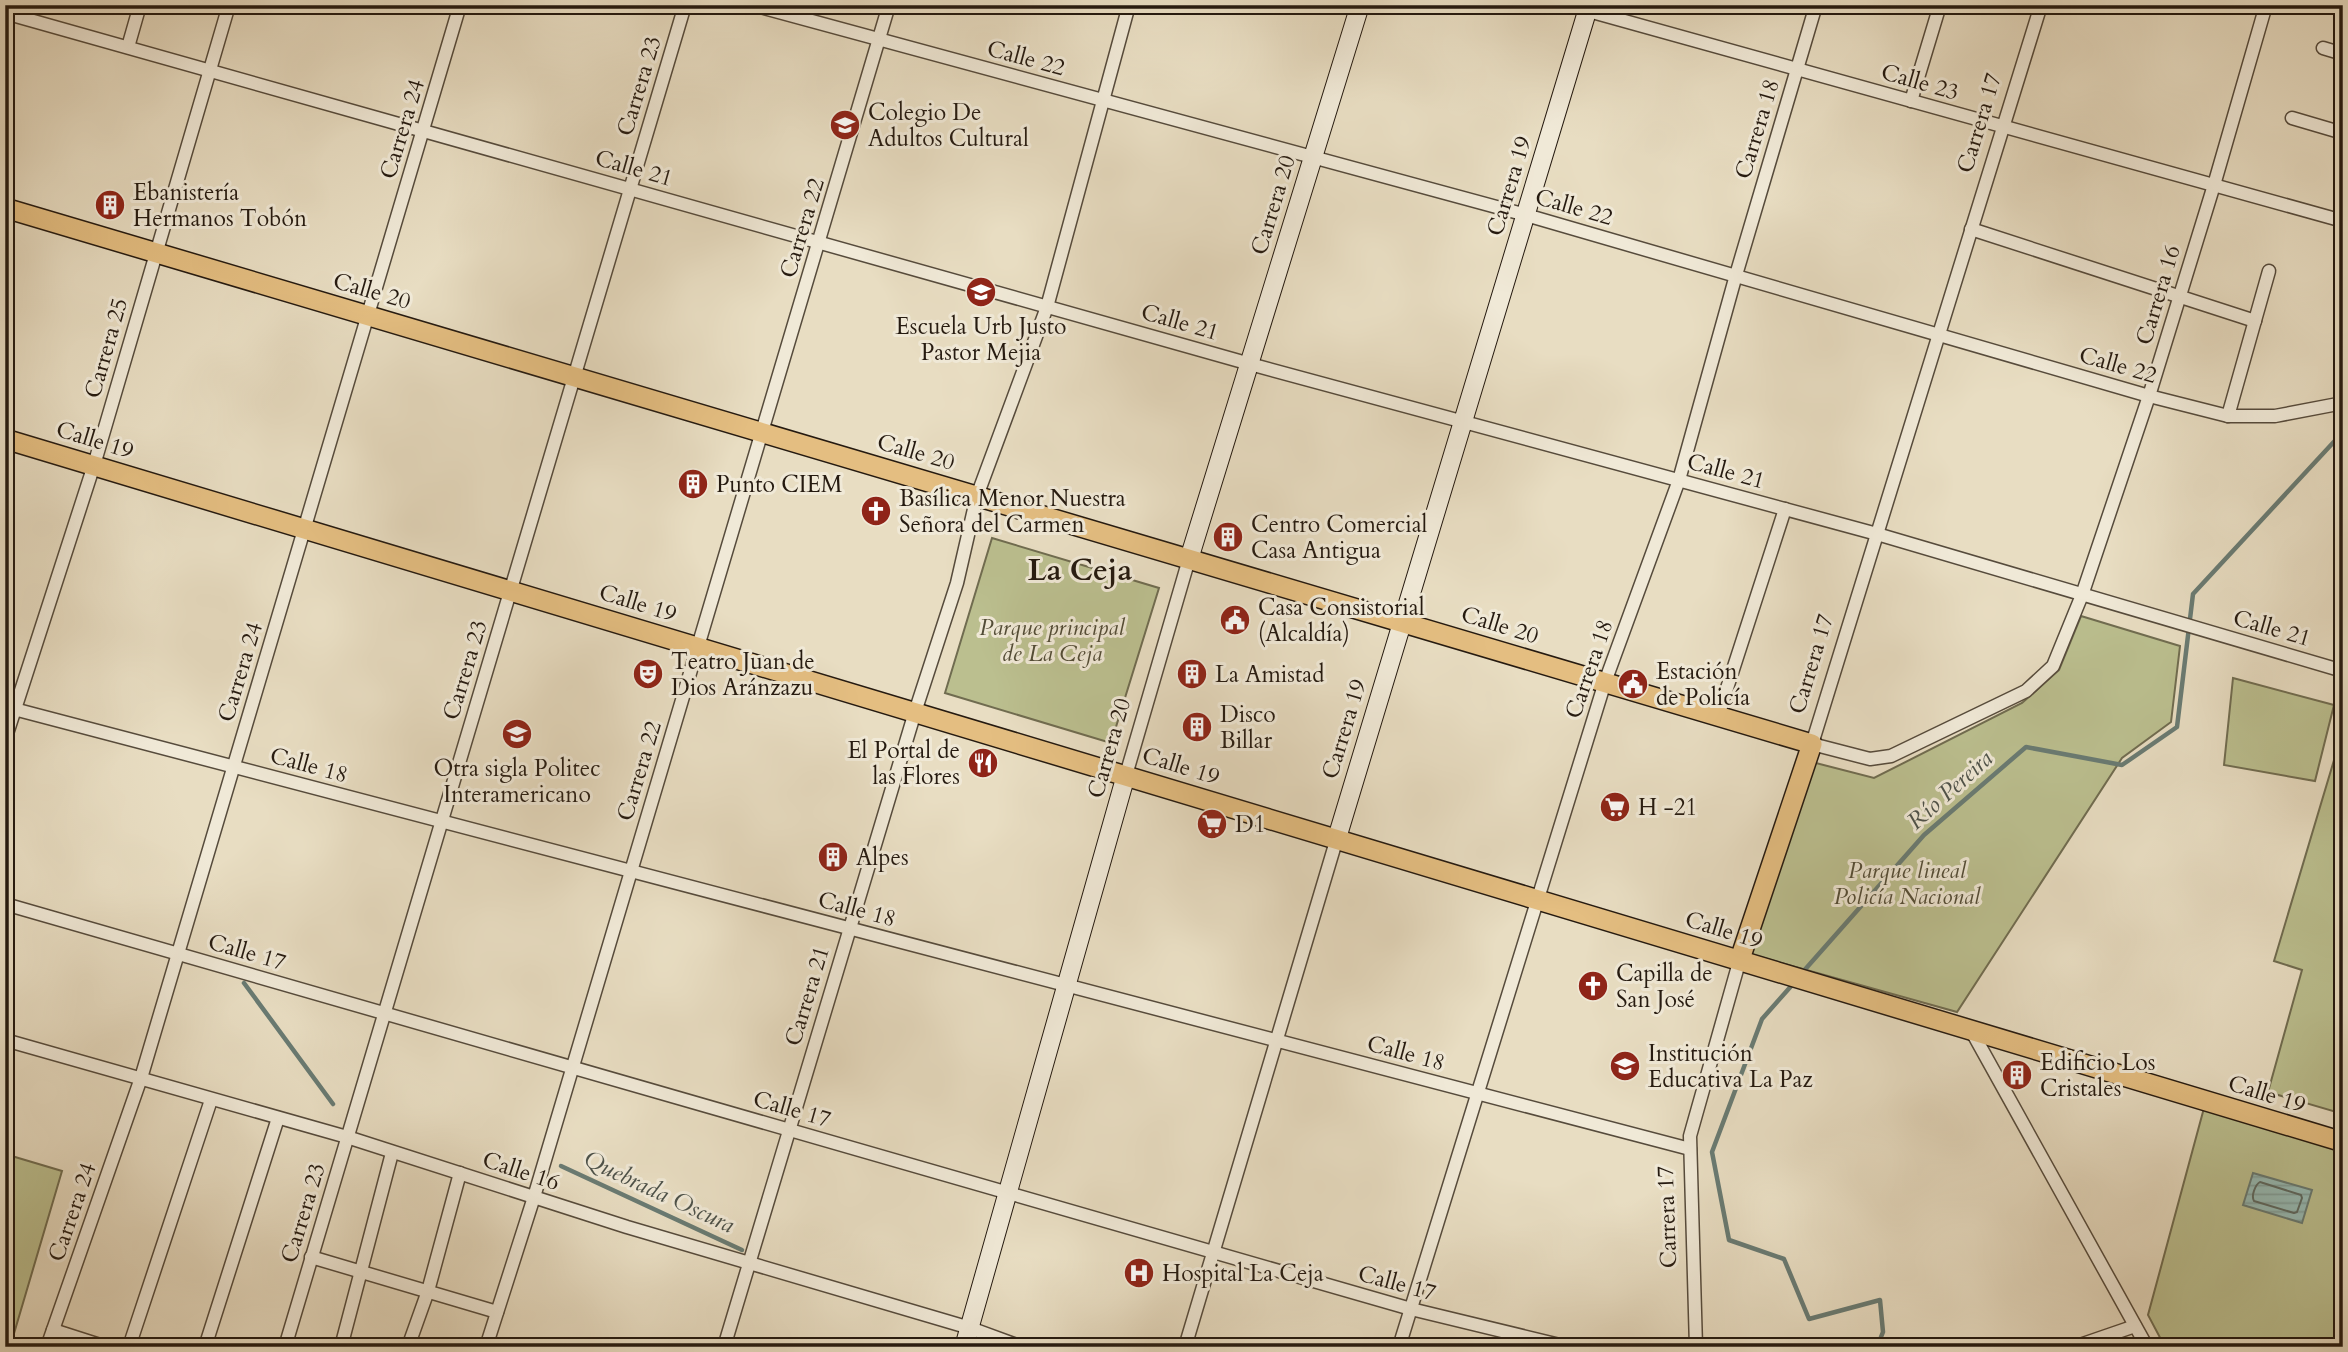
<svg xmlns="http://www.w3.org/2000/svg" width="2348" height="1352" font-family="Cardo,serif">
	<defs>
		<pattern id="water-rules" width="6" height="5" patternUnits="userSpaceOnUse" patternTransform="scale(1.75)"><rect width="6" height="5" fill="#97bbb5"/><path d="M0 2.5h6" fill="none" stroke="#82a09b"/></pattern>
	</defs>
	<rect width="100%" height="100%" fill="#e8ddc2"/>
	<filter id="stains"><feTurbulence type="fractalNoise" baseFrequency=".00286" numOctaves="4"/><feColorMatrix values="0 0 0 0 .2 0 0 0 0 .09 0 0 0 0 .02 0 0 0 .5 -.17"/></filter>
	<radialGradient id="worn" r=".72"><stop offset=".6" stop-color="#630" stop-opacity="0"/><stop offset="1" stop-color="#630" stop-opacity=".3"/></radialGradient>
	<g fill="#bbbf8f" stroke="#706c50" stroke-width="2">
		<path d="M 992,538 L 1159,588 L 1111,743 L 945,693 Z"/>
		<path d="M 2081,616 L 2180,646 L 2171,722 L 2122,758 L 1957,1012 L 1746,953 L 1812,762 L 1874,778 L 2022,703 L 2059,670 Z"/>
		<path d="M 2233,678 L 2334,705 L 2315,781 L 2224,765 Z"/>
		<path d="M 2343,730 L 2343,1114 L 2268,1092 L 2302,970 L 2274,961 Z"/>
		<path d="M 2204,1108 L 2343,1151 L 2343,1347 L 2165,1347 L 2148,1315 Z"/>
		<path d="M 5,1154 L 62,1171 L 10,1347 L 5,1347 Z"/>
	</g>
	<path fill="url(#water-rules)" stroke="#697b73" stroke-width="2" d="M 2253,1173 L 2312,1190 L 2302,1223 L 2243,1205 Z"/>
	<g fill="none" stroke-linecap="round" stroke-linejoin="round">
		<path stroke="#5e6a62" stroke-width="2" d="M 2260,1182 L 2301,1195 L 2302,1198 L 2297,1212 L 2294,1213 L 2254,1201 C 2251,1196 2255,1185 2260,1182 Z"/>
		<g stroke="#697b73" stroke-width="4.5">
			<path d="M 1801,974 L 1924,835 L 2026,747 L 2122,765 L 2177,727 L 2193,594 L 2343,432"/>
			<path d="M 244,983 L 333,1104"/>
			<path d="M 1793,984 L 1762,1019 L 1712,1152 L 1729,1240 L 1784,1259 L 1809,1319 L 1880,1300 L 1883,1332 L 1877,1347"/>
			<path d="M 561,1166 L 742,1250"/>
		</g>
		<g stroke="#564b3c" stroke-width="15">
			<g id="street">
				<path d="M 753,5 L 1526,215 L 2149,396 L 2228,416 L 2275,416 L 2343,403"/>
				<path d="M 1567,5 L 2343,221"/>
				<path d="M 2041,5 L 1812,744 L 1870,759 L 1891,756 L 2026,691 L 2053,666 L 2082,595 L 2149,396 L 2214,185 L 2266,5"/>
				<path d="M 5,13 L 1250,364 L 1877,534 L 2343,671"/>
				<path d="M 128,47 L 140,5"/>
				<path d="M 2323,48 L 2343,54"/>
				<path d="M 1911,101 L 1940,5"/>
				<path d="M 2292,118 L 2343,133"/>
				<path d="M 1971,229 L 2255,321"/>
				<path d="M 2228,416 L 2269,271"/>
				<path d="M 14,709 L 1690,1149"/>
				<path d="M 1718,716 L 1785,509"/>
				<path d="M 5,740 L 94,465 L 229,5"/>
				<path d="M 1126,775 L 1189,559"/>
				<path d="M 5,904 L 1411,1309 L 1568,1347"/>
				<path d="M 1971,1030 L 2147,1347"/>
				<path d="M 5,1040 L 347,1137 L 627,1227 L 970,1328 L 1022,1347"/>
				<path d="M 311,1257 L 497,1312"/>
				<path d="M 53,1330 L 106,1347"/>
				<path d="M 47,1347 L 141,1078 L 460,5"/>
				<path d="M 129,1347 L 211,1100"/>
				<path d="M 205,1347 L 278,1118"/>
				<path d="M 285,1347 L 685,5"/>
				<path d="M 341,1347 L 392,1153"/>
				<path d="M 408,1347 L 428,1291 L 460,1173"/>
				<path d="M 486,1347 L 534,1197 L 889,5"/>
				<path d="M 724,1347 L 915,712 L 957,583 L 977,496 L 1047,307 L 1129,5"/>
				<path d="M 1185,1347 L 1337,838"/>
				<path d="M 1399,1347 L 1605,682 L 1679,480 L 1736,275 L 1816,5"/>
				<path d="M 1696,1347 L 1690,1136 L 1740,959"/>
				<path d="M 2074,1347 L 2135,1326"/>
			</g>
		</g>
		<g stroke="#251a10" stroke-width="20">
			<g id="secondary">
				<path d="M 1189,559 L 1360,5"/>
				<path d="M 1337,838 L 1589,5"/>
				<path d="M 964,1347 L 1126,775"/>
			</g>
		</g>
		<g stroke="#251a10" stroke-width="22">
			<g id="primary">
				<path d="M 5,208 L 1812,744 L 1740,959"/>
				<path d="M 5,439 L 2343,1142"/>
			</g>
		</g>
		<use href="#street" stroke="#f0e9d7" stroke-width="12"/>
		<use href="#secondary" stroke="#f0e9d7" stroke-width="18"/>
		<use href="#primary" stroke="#e4be81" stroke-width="19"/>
	</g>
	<defs>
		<g id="school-disc" transform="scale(1.575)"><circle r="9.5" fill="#8f2418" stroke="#f0e9d7"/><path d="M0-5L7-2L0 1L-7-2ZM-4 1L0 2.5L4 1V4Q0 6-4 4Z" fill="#fff"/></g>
		<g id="building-disc" transform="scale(1.575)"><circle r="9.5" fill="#8f2418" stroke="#f0e9d7"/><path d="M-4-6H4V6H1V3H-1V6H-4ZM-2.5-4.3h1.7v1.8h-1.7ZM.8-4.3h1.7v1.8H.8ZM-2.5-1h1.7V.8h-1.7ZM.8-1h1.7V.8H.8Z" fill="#fff"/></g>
		<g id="church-disc" transform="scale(1.575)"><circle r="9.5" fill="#8f2418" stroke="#f0e9d7"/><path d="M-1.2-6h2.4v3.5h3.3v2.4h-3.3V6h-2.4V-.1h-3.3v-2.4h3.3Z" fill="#fff"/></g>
		<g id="civic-disc" transform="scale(1.575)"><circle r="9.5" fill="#8f2418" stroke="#f0e9d7"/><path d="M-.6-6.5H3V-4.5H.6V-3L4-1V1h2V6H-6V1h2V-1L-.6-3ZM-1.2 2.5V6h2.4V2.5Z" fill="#fff"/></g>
		<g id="theatre-disc" transform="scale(1.575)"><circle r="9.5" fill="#8f2418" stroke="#f0e9d7"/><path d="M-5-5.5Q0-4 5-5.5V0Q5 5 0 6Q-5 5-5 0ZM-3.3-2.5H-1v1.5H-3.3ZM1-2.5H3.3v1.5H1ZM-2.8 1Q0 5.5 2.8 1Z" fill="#fff"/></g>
		<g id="restaurant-disc" transform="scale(1.575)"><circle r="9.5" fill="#8f2418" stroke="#f0e9d7"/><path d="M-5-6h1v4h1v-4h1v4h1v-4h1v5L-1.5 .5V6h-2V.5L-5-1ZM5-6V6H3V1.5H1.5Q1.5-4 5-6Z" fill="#fff"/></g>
		<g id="supermarket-disc" transform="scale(1.575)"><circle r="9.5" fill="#8f2418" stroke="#f0e9d7"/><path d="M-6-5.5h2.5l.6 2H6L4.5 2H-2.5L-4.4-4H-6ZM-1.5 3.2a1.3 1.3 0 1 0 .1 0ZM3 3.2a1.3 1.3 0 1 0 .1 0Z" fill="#fff"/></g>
		<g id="hospital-disc" transform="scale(1.575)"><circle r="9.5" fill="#8f2418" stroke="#f0e9d7"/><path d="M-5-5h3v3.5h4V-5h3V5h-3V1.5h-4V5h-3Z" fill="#fff"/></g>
	</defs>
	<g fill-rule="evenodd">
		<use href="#school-disc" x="845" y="125"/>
		<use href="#building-disc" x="110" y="205"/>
		<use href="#school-disc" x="981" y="292"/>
		<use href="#building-disc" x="693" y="484"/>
		<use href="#church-disc" x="876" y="511"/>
		<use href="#building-disc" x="1228" y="537"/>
		<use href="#civic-disc" x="1235" y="620"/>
		<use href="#theatre-disc" x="648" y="674"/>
		<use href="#building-disc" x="1192" y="674"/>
		<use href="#civic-disc" x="1633" y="684"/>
		<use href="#building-disc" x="1197" y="727"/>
		<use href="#school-disc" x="517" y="734"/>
		<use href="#restaurant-disc" x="983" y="763"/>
		<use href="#supermarket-disc" x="1615" y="807"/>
		<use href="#supermarket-disc" x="1212" y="824"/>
		<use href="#building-disc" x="833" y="857"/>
		<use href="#church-disc" x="1593" y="986"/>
		<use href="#school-disc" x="1625" y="1066"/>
		<use href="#building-disc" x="2017" y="1075"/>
		<use href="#hospital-disc" x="1139" y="1273"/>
	</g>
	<g text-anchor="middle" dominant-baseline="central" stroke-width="6" stroke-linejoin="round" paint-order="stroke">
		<g font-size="23" fill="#251a10" stroke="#f0e9d7">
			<text transform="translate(1026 58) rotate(15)">Calle 22</text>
			<text transform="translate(1920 82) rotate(16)">Calle 23</text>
			<text transform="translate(639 86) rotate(-73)">Carrera 23</text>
			<text transform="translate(1979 123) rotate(-73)">Carrera 17</text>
			<text transform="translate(402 129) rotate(-73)">Carrera 24</text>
			<text transform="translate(1757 129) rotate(-73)">Carrera 18</text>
			<text transform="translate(634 168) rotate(16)">Calle 21</text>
			<text transform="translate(1509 186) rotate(-73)">Carrera 19</text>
			<text transform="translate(1273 205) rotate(-73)">Carrera 20</text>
			<text transform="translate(1574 207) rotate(16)">Calle 22</text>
			<text transform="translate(802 228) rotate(-73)">Carrera 22</text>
			<text transform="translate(372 291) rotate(16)">Calle 20</text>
			<text transform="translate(2158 295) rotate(-73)">Carrera 16</text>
			<text transform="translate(1180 322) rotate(16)">Calle 21</text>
			<text transform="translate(106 348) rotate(-74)">Carrera 25</text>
			<text transform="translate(2118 365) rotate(16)">Calle 22</text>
			<text transform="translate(95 440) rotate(17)">Calle 19</text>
			<text transform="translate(916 452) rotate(16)">Calle 20</text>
			<text transform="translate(1726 471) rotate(15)">Calle 21</text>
			<text transform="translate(638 603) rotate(17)">Calle 19</text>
			<text transform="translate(1500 625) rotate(17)">Calle 20</text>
			<text transform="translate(2272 628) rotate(16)">Calle 21</text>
			<text transform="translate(1811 664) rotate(-73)">Carrera 17</text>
			<text transform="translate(1589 669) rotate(-71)">Carrera 18</text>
			<text transform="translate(465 670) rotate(-73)">Carrera 23</text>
			<text transform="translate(240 672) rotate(-73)">Carrera 24</text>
			<text transform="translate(1344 729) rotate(-73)">Carrera 19</text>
			<text transform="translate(1109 748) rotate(-74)">Carrera 20</text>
			<text transform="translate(309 765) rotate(15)">Calle 18</text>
			<text transform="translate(1181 766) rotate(17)">Calle 19</text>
			<text transform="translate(639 771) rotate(-73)">Carrera 22</text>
			<text transform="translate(857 909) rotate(15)">Calle 18</text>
			<text transform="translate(1724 930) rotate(17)">Calle 19</text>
			<text transform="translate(247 952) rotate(16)">Calle 17</text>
			<text transform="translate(807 996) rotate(-73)">Carrera 21</text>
			<text transform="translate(1406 1053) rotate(15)">Calle 18</text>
			<text transform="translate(2267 1094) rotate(17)">Calle 19</text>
			<text transform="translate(792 1109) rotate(16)">Calle 17</text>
			<text transform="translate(521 1171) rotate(18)">Calle 16</text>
			<text transform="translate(72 1212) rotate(-71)">Carrera 24</text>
			<text transform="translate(303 1213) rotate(-73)">Carrera 23</text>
			<text transform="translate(1667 1217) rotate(-92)">Carrera 17</text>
			<text transform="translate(1397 1283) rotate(15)">Calle 17</text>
		</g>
		<g font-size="23" fill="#251a10" stroke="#f0e9d7" text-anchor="start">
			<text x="868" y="112">Colegio De<tspan x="868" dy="26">Adultos Cultural</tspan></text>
			<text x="133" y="192">Ebanistería<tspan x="133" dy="26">Hermanos Tobón</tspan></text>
			<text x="981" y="326" text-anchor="middle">Escuela Urb Justo<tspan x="981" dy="26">Pastor Mejia</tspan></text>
			<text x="716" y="484">Punto CIEM</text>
			<text x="899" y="498">Basílica Menor Nuestra<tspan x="899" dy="26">Señora del Carmen</tspan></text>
			<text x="1251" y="524">Centro Comercial<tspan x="1251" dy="26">Casa Antigua</tspan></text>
			<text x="1258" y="607">Casa Consistorial<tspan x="1258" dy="26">(Alcaldía)</tspan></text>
			<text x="671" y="661">Teatro Juan de<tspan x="671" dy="26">Dios Aránzazu</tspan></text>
			<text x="1656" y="671">Estación<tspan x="1656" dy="26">de Policía</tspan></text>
			<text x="1215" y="674">La Amistad</text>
			<text x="1220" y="714">Disco<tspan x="1220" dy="26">Billar</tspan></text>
			<text x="960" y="750" text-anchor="end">El Portal de<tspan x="960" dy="26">las Flores</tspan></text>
			<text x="517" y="768" text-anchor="middle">Otra sigla Politec<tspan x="517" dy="26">Interamericano</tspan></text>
			<text x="1638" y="807">H -21</text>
			<text x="1235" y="824">D1</text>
			<text x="856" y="857">Alpes</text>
			<text x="1616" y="973">Capilla de<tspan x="1616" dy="26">San José</tspan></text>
			<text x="1648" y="1053">Institución<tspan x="1648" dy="26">Educativa La Paz</tspan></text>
			<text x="2040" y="1062">Edificio Los<tspan x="2040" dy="26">Cristales</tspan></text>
			<text x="1162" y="1273">Hospital La Ceja</text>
		</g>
		<g font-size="23" font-style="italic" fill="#524c36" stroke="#f0e9d7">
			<text x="1052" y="627">Parque principal<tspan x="1052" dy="26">de La Ceja</tspan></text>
			<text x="1907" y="870">Parque lineal<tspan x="1907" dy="26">Policía Nacional</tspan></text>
		</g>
		<g font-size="24" font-style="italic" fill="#4d524a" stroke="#f0e9d7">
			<text transform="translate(1950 790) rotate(-42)">Río Pereira</text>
			<text transform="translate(659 1192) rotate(25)">Quebrada Oscura</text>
		</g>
		<g font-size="30" font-weight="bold" fill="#251a10" stroke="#f0e9d7">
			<text x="1080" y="570">La Ceja</text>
		</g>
	</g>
	<rect width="2348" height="1352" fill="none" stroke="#e8ddc2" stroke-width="28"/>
	<rect x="7" y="7" width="2334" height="1338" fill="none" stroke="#251a10" stroke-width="3.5"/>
	<rect x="14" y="14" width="2320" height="1324" fill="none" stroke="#251a10" stroke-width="2"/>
	<rect width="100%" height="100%" filter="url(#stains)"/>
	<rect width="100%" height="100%" fill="url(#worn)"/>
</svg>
